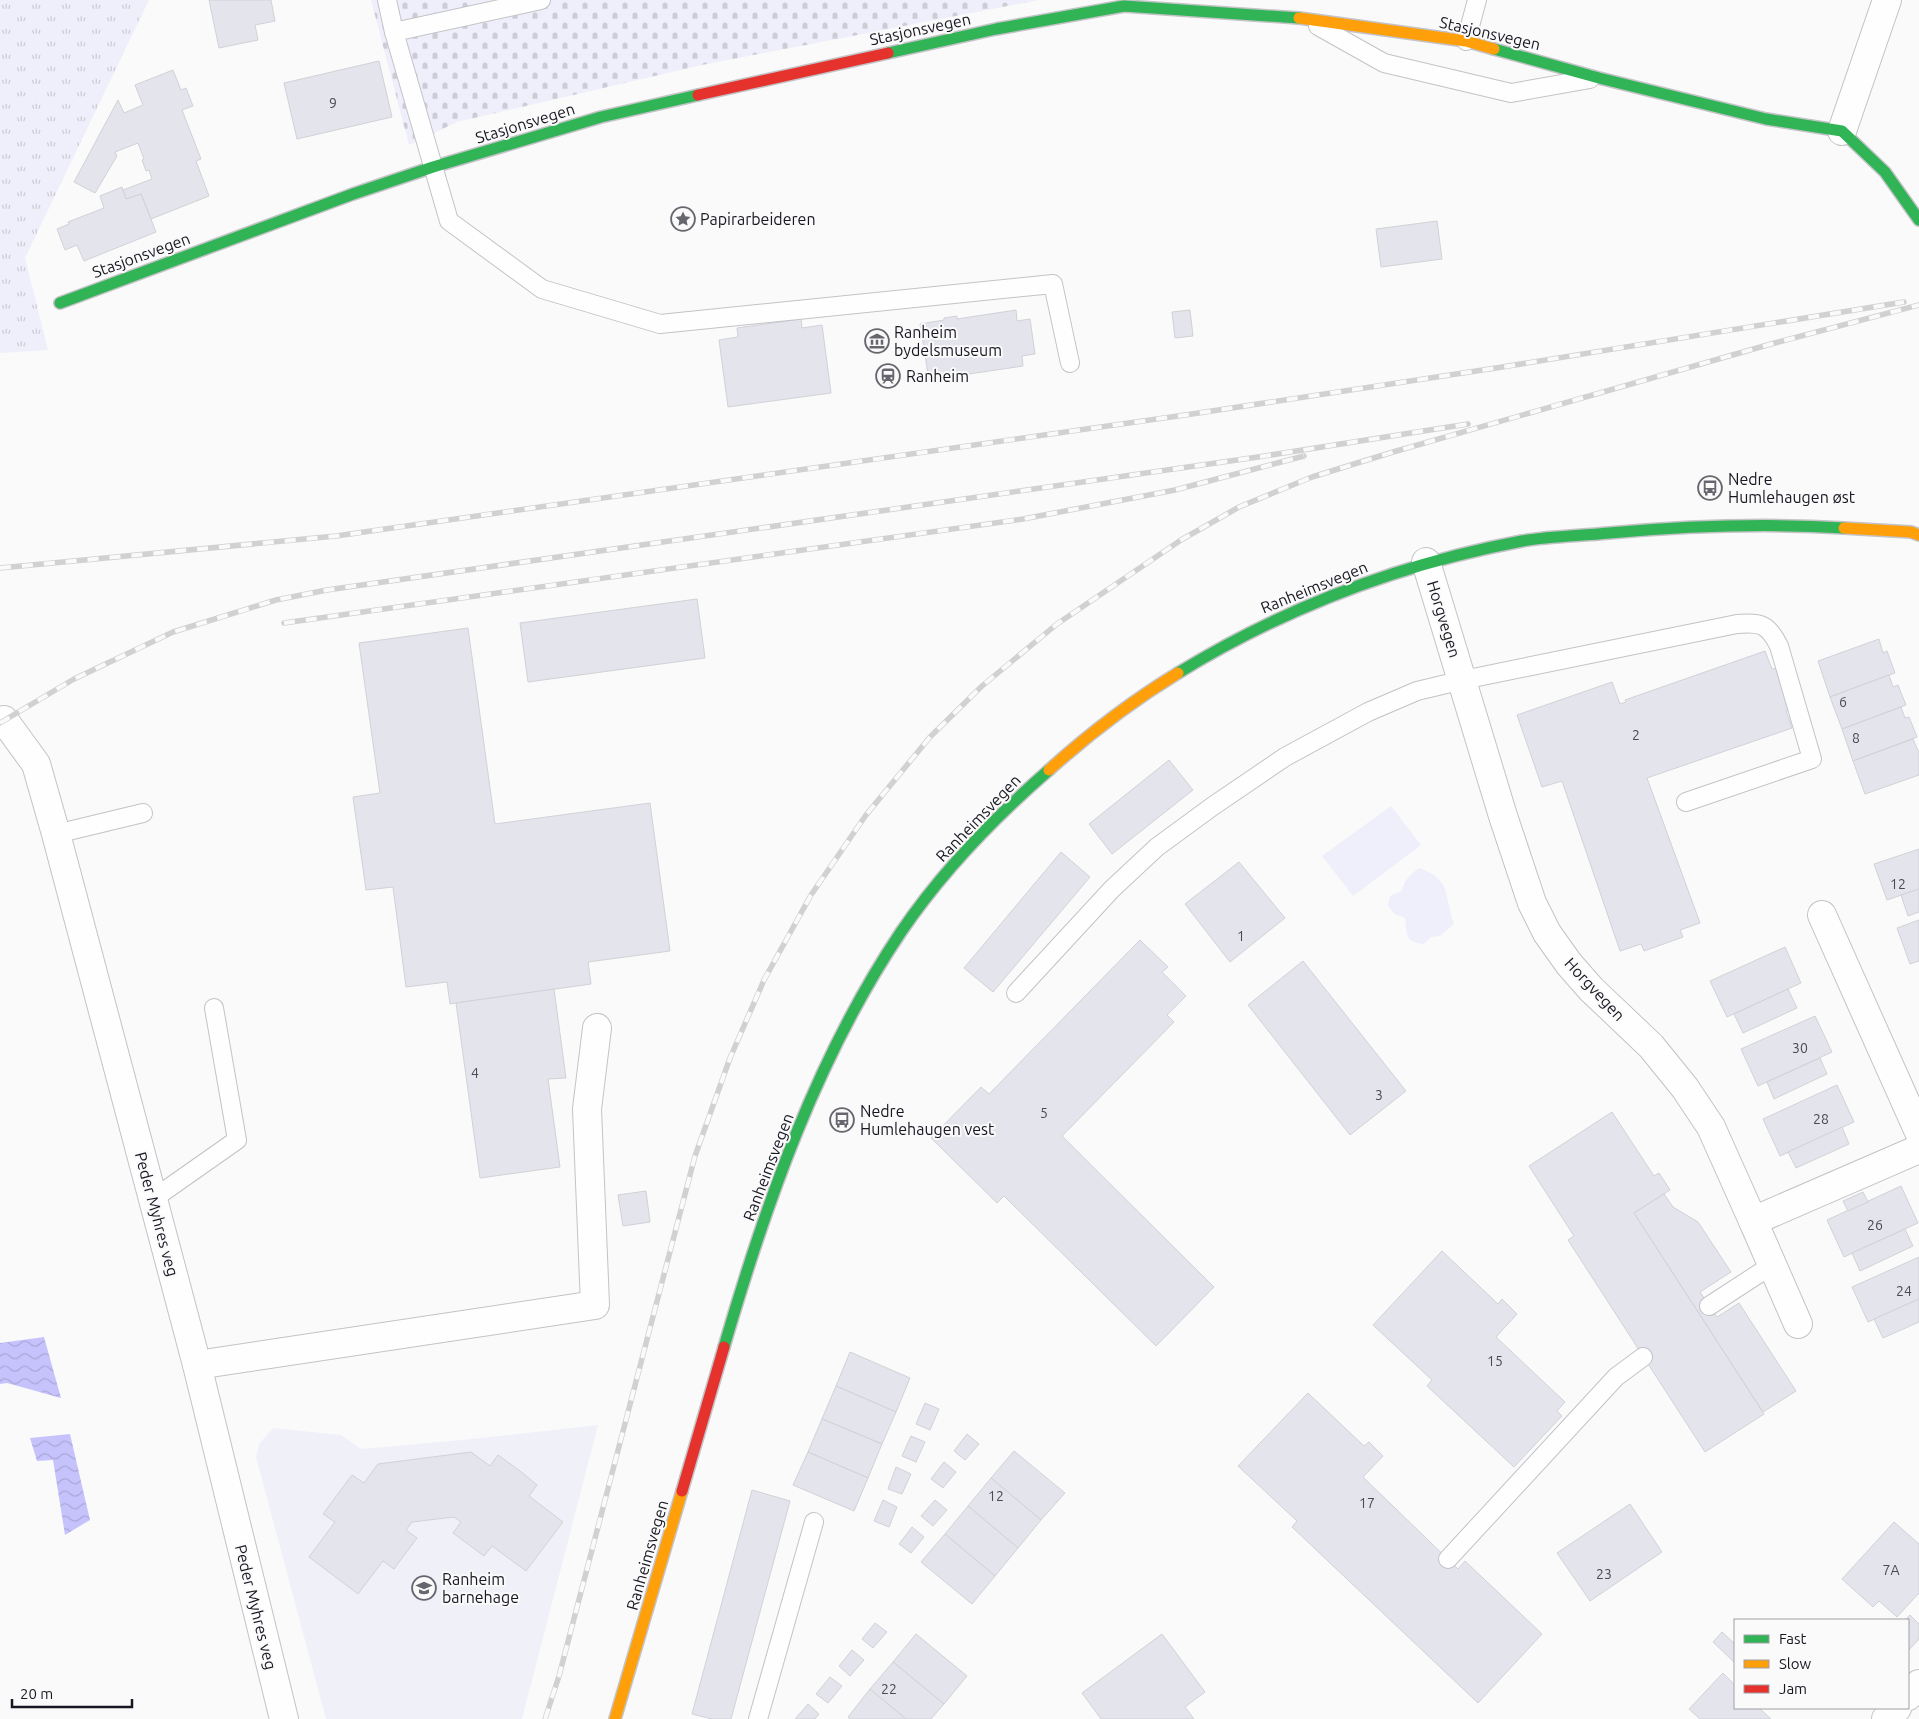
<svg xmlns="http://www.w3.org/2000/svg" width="1919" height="1719" font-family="Ubuntu,sans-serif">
	<defs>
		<pattern id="grass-tufts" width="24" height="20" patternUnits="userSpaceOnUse" patternTransform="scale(1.25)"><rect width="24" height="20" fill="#efeffb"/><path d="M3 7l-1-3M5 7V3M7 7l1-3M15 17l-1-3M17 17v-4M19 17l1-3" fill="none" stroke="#ccccd7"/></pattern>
		<pattern id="cemetery-stones" width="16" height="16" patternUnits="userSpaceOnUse" patternTransform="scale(1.25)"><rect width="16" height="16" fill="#efeffb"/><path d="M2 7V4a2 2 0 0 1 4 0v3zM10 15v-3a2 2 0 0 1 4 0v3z" fill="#ccccd7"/></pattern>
		<pattern id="water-waves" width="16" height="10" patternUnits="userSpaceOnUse" patternTransform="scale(1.25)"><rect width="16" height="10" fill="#c6c3fc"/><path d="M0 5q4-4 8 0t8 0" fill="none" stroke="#a9a7d8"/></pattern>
	</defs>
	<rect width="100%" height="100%" fill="#fafafa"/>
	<path fill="#f0f0f9" d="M 598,1425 L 522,1719 L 326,1719 L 256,1457 L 259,1444 L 273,1428 L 341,1435 L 361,1449 L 462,1440 Z"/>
	<path fill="url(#grass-tufts)" d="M 0,0 L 149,0 L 25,258 L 48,350 L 0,353 Z"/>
	<path fill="url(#cemetery-stones)" d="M 371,0 L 1039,0 L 702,65 L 457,122 L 409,145 Z"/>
	<g fill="#efeffb">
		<path d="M 1391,806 L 1421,845 L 1353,896 L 1322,856 Z"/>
		<path d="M 1419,868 C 1452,879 1444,897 1454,924 L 1440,936 L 1431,937 L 1424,944 C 1405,943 1407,934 1405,918 L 1395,914 L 1388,906 L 1390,896 L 1402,891 C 1404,880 1410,875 1419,868 Z"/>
	</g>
	<g fill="url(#water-waves)">
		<path d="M 44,1337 L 61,1398 L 7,1383 L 0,1384 L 0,1343 Z"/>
		<path d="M 70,1434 L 90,1520 L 65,1535 L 53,1460 L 37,1461 L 30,1438 Z"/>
	</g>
	<g fill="#e4e4ed" stroke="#d1d1d7">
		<path d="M 209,0 L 271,0 L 275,21 L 255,25 L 258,40 L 219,48 Z"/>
		<path d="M 379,61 L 392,117 L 297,139 L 284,83 Z"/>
		<path d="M 173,70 L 181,90 L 186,88 L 193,106 L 182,110 L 201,159 L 196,161 L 209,196 L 151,219 L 141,194 L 126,199 L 123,190 L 152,179 L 149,170 L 146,171 L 142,160 L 144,159 L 138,143 L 115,152 L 117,156 L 95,193 L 74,182 L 118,100 L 124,113 L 143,105 L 135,85 Z"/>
		<path d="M 122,187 L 126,199 L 141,194 L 156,232 L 84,261 L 77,245 L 65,250 L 57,229 L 69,224 L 68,222 L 104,208 L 100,196 Z"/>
		<path d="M 1437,221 L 1442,259 L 1381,267 L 1376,229 Z"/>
		<path d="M 1016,310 L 1017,321 L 1030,319 L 1035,354 L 1022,356 L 1023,366 L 929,380 L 920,324 L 944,320 L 944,318 L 957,316 L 957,319 Z"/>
		<path d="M 1190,310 L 1193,336 L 1175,338 L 1172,312 Z"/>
		<path d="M 801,319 L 802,328 L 822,325 L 831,393 L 728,407 L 719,340 L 738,337 L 737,328 Z"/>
		<path d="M 697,599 L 705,658 L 528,682 L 520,623 Z"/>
		<path d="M 468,628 L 495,824 L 650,803 L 670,951 L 588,962 L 591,984 L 456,1003 L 450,1004 L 447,982 L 406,987 L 393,887 L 366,890 L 353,797 L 380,793 L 359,643 Z"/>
		<path d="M 1879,639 L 1883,653 L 1887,651 L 1895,673 L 1830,697 L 1818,661 Z"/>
		<path d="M 1765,651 L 1772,669 L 1777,668 L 1791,709 L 1786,711 L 1792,728 L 1647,778 L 1700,923 L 1680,930 L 1683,937 L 1644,951 L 1641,944 L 1620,951 L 1562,781 L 1542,787 L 1517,715 L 1612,682 L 1620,704 L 1626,702 L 1625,700 Z"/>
		<path d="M 1889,675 L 1893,687 L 1898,685 L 1906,705 L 1842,729 L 1830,697 Z"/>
		<path d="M 1901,707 L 1905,718 L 1909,717 L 1917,737 L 1853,761 L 1842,729 Z"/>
		<path d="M 1913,739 L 1919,753 L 1919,775 L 1865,794 L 1853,761 Z"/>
		<path d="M 1169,760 L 1193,790 L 1112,854 L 1089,824 Z"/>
		<path d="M 1919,849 L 1919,889 L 1887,900 L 1874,864 Z"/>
		<path d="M 1061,852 L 1090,877 L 993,992 L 964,968 Z"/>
		<path d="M 1239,862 L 1285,918 L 1230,962 L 1185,904 Z"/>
		<path d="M 1919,889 L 1919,912 L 1908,916 L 1901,895 Z"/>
		<path d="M 1919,920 L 1919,961 L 1910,964 L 1897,928 Z"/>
		<path d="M 1140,940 L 1168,967 L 1162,972 L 1186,996 L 1167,1015 L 1174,1022 L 1062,1136 L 1214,1287 L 1156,1346 L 1004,1196 L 997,1203 L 931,1138 L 981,1087 L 989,1094 Z"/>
		<path d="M 1785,947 L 1801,983 L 1727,1017 L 1710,981 Z"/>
		<path d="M 1303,961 L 1406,1091 L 1350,1135 L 1248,1005 Z"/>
		<path d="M 554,989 L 566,1078 L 548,1079 L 560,1167 L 480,1178 L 456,1003 Z"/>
		<path d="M 1788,989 L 1797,1008 L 1743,1033 L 1734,1014 Z"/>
		<path d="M 1815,1016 L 1832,1052 L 1758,1086 L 1741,1049 Z"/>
		<path d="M 1820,1058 L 1827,1074 L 1774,1099 L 1767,1082 Z"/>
		<path d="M 1837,1085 L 1854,1122 L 1780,1156 L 1763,1119 Z"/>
		<path d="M 1612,1112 L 1654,1176 L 1659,1173 L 1670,1190 L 1634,1213 L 1764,1414 L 1705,1452 L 1568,1240 L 1574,1236 L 1529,1166 Z"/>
		<path d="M 1842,1127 L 1849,1144 L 1796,1168 L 1788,1152 Z"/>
		<path d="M 1901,1186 L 1918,1223 L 1844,1257 L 1827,1220 Z"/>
		<path d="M 646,1191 L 650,1222 L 623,1226 L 618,1195 Z"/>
		<path d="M 1863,1192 L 1868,1202 L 1848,1211 L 1843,1201 Z"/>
		<path d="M 1664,1194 L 1673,1207 L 1698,1222 L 1731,1272 L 1700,1292 L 1717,1317 L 1739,1303 L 1796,1391 L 1763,1412 L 1634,1213 Z"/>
		<path d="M 1905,1229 L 1913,1246 L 1860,1271 L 1852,1253 Z"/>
		<path d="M 1442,1251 L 1498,1304 L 1502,1299 L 1517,1314 L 1496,1337 L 1565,1402 L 1557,1411 L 1562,1416 L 1514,1467 L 1427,1386 L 1432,1380 L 1373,1325 Z"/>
		<path d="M 1919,1257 L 1919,1299 L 1868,1322 L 1852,1287 Z"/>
		<path d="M 1919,1299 L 1919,1322 L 1883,1338 L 1874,1319 Z"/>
		<path d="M 850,1352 L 910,1378 L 896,1412 L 836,1386 Z"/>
		<path d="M 836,1386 L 896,1412 L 882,1444 L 822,1419 Z"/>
		<path d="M 1308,1393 L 1364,1446 L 1369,1442 L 1383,1456 L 1363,1477 L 1458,1569 L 1465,1561 L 1542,1634 L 1478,1703 L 1292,1527 L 1297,1521 L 1238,1466 Z"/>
		<path d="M 925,1403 L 939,1409 L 930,1430 L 916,1424 Z"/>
		<path d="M 822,1419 L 882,1444 L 868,1478 L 808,1452 Z"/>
		<path d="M 967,1434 L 979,1444 L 965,1460 L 954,1451 Z"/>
		<path d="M 911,1436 L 925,1442 L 916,1462 L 902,1456 Z"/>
		<path d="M 1014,1451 L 1065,1493 L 1041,1520 L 991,1478 Z"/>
		<path d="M 471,1452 L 490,1466 L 498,1455 L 520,1471 L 537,1485 L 529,1496 L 563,1522 L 526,1571 L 492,1546 L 484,1556 L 453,1533 L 461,1522 L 454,1517 L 412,1522 L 406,1530 L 417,1538 L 394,1569 L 383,1561 L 358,1594 L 309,1557 L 335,1522 L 323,1514 L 352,1475 L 364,1483 L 378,1464 Z"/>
		<path d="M 808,1452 L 868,1478 L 854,1511 L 793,1485 Z"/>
		<path d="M 944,1462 L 956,1472 L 943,1488 L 931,1479 Z"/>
		<path d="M 896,1467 L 911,1474 L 902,1494 L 888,1489 Z"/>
		<path d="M 991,1478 L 1041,1520 L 1018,1548 L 968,1506 Z"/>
		<path d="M 752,1490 L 790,1501 L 731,1719 L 712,1719 L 692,1714 Z"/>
		<path d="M 883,1500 L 897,1507 L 889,1527 L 874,1521 Z"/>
		<path d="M 935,1500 L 947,1510 L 933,1526 L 921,1516 Z"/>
		<path d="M 1630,1504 L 1662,1552 L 1590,1601 L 1557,1553 Z"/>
		<path d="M 968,1506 L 1018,1548 L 995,1576 L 945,1534 Z"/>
		<path d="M 1894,1522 L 1919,1544 L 1919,1593 L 1897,1617 L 1879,1601 L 1873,1607 L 1842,1579 Z"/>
		<path d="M 912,1527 L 924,1537 L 911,1553 L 899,1544 Z"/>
		<path d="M 945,1534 L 995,1576 L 972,1604 L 921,1562 Z"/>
		<path d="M 1910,1615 L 1919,1624 L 1919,1639 L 1908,1651 L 1908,1620 L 1905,1620 Z"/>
		<path d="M 875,1623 L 887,1632 L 873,1648 L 862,1639 Z"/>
		<path d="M 1722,1632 L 1735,1644 L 1735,1663 L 1713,1642 Z"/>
		<path d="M 916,1634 L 967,1676 L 944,1704 L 893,1662 Z"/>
		<path d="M 1162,1634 L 1205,1692 L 1185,1707 L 1194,1719 L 1101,1719 L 1082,1693 Z"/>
		<path d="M 852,1650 L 864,1660 L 850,1676 L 839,1666 Z"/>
		<path d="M 893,1662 L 944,1704 L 931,1719 L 906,1719 L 870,1689 Z"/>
		<path d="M 1723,1673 L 1735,1685 L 1735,1708 L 1759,1708 L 1771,1719 L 1700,1719 L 1689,1709 Z"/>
		<path d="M 830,1677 L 842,1686 L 828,1703 L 816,1694 Z"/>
		<path d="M 870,1689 L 906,1719 L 850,1719 L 848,1717 Z"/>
		<path d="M 808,1704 L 819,1714 L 815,1719 L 795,1719 Z"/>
	</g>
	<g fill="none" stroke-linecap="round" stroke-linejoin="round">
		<g stroke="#c3c3c8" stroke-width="20">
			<g id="lane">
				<path d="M 387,0 L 394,32 L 449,221 L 542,289 L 660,324 L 1053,284 L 1070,363"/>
				<path d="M 1318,26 L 1384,63 L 1511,93 L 1590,79"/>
				<path d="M 394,32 L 541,0"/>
				<path d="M 1466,41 L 1477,0"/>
				<path d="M 56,834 L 143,813"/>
				<path d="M 1016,993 L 1112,889 L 1157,847 L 1213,806 L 1285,757 L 1368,712 L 1417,691 L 1463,680 L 1737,624 C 1761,622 1768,624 1779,646 L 1812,759 L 1686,802"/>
				<path d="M 153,1199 L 237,1140 L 214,1008"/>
				<path d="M 1709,1306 L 1772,1265"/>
				<path d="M 1448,1559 L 1616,1377 L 1643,1357"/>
				<path d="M 758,1719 L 814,1522"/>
			</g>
		</g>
		<g stroke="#c3c3c8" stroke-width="30">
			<g id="street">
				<path d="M 1842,131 L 1887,0"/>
				<path d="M 1426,562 L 1503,816 L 1532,903 L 1547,933 L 1569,964 L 1591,989 L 1651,1046 L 1685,1088 L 1711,1127 L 1753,1221 L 1919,1149"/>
				<path d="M 4,720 L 36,764 L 56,834 L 197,1365 L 284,1719"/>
				<path d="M 1822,915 L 1919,1132"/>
				<path d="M 1753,1221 L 1798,1324"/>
				<path d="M 197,1365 L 595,1305 L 587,1109 L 597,1028"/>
				<path d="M 1908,1696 L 1919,1684"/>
				<path d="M 1886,1719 L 1897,1708"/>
			</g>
		</g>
		<g stroke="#c3c3c8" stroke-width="14">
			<g id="fast">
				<path d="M 1494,49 L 1599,78 L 1766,119 L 1842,131 L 1885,172 L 1919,220"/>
				<path d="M 888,53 L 996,29 L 1124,6 L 1299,18"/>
				<path d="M 60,303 L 353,194 L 433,167 L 601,117 L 698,95"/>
				<path d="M 1178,673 C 1284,608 1400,564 1522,541 C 1551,536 1580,536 1609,533 C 1687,526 1765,523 1844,528"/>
				<path d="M 724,1347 C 766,1203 817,1057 901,932 C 941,873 995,817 1049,770"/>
			</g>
		</g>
		<g stroke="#c3c3c8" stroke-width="14">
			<g id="slow">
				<path d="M 1299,18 L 1466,41 L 1494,49"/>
				<path d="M 1844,528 L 1911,532 L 1919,535"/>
				<path d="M 1049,770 C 1089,734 1132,701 1178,673"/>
				<path d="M 615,1719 L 682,1491"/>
			</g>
		</g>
		<g stroke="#c3c3c8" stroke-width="14">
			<g id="jam">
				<path d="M 698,95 L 888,53"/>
				<path d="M 682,1491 L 724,1347"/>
			</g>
		</g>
		<use href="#lane" stroke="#fefefe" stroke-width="18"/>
		<use href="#street" stroke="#fefefe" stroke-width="28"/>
		<use href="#fast" stroke="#30b455" stroke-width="11"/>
		<use href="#slow" stroke="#ff9f0a" stroke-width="11"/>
		<use href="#jam" stroke="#e5322d" stroke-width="11"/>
		<g stroke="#d1d1d1" stroke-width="5.5">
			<g id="rail">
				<path d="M 0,568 L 336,536 L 1192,414 L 1496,368 L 1904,302"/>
				<path d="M 284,623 L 1023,519 L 1175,490 L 1304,456"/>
				<path d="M 0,723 L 74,679 L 173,632 L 276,600 L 327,590 L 1258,457 L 1468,424"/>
				<path d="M 545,1719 L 559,1676 L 695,1156 L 730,1058 L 764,980 L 811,895 L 866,815 L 930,737 L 982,686 L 1057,624 L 1181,540 L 1239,507 L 1312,477 L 1393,452 L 1771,344 L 1919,305"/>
			</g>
		</g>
		<use href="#rail" stroke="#fafafa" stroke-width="4" stroke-dasharray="11" stroke-linecap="butt"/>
	</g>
	<defs>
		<g id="sight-ring" transform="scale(1.25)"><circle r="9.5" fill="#fafafa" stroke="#66666e" stroke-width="1.5"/><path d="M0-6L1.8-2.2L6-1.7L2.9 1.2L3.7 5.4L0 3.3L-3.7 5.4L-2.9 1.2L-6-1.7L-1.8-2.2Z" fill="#66666e"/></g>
		<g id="museum-ring" transform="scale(1.25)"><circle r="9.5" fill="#fafafa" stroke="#66666e" stroke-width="1.5"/><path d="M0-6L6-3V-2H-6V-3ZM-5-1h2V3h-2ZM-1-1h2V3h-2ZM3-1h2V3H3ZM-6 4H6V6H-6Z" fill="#66666e"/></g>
		<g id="station-ring" transform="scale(1.25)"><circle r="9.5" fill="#fafafa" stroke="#66666e" stroke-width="1.5"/><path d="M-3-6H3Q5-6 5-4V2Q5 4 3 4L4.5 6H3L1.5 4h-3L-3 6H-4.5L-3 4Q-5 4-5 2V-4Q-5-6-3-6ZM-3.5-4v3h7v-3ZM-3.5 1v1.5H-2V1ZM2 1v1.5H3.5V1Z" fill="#66666e"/></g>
		<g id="bus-ring" transform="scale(1.25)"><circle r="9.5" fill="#fafafa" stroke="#66666e" stroke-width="1.5"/><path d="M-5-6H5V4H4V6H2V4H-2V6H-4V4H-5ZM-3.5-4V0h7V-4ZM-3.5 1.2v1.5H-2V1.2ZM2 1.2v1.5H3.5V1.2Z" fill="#66666e"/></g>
		<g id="school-ring" transform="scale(1.25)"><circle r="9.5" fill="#fafafa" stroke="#66666e" stroke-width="1.5"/><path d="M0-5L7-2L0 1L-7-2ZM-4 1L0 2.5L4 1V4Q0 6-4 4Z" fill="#66666e"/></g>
	</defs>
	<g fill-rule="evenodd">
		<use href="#sight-ring" x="683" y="219"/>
		<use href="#museum-ring" x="877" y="341"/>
		<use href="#station-ring" x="888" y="376"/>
		<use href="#bus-ring" x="1710" y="488"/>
		<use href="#bus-ring" x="842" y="1120"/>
		<use href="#school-ring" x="424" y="1588"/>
	</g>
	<g text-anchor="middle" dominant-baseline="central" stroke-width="4" stroke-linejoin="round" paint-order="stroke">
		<g font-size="14" fill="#4a4a55">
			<text x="333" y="103">9</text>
			<text x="1843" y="702">6</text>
			<text x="1636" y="735">2</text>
			<text x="1856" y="738">8</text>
			<text x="1898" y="884">12</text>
			<text x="1241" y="936">1</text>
			<text x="1800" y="1048">30</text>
			<text x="475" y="1073">4</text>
			<text x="1379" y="1095">3</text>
			<text x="1044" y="1113">5</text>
			<text x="1821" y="1119">28</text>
			<text x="1875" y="1225">26</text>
			<text x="1904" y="1291">24</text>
			<text x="1495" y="1361">15</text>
			<text x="996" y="1496">12</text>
			<text x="1367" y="1503">17</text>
			<text x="1891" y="1570">7A</text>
			<text x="1604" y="1574">23</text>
			<text x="889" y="1689">22</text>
		</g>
		<g font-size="16" fill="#171722" stroke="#fafafa">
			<text transform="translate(920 29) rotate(-12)">Stasjonsvegen</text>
			<text transform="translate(1490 33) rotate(13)">Stasjonsvegen</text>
			<text transform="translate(525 123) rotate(-17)">Stasjonsvegen</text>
			<text transform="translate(141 255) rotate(-20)">Stasjonsvegen</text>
			<text transform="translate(1314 587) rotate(-22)">Ranheimsvegen</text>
			<text transform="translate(1444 619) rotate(73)">Horgvegen</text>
			<text transform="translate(978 818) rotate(-46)">Ranheimsvegen</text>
			<text transform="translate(1595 989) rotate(47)">Horgvegen</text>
			<text transform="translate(768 1167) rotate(-69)">Ranheimsvegen</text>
			<text transform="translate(157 1214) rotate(75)">Peder Myhres veg</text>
			<text transform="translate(647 1555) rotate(-74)">Ranheimsvegen</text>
			<text transform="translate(256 1607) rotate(76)">Peder Myhres veg</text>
		</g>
		<g font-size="16" fill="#171722" stroke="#fafafa" text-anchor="start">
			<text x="700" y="219">Papirarbeideren</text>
			<text x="894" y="332">Ranheim<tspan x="894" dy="18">bydelsmuseum</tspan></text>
			<text x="906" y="376">Ranheim</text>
			<text x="1728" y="479">Nedre<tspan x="1728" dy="18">Humlehaugen øst</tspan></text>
			<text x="860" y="1111">Nedre<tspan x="860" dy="18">Humlehaugen vest</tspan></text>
			<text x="442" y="1579">Ranheim<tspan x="442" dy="18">barnehage</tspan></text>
		</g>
	</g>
	<rect x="1734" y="1619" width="175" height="90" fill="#fafafa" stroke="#9f9fa4"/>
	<rect x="1744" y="1635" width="25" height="8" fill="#30b455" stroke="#9f9fa4"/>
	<text x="1779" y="1644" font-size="15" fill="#171722">Fast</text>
	<rect x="1744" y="1660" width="25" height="8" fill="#ff9f0a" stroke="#9f9fa4"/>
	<text x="1779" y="1669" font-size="15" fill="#171722">Slow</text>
	<rect x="1744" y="1685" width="25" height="8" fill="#e5322d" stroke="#9f9fa4"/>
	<text x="1779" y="1694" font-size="15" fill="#171722">Jam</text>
	<path d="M12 1699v8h120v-8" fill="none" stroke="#171722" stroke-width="2.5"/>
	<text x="20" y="1699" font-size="15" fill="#171722" stroke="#fafafa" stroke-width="4" paint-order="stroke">20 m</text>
</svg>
